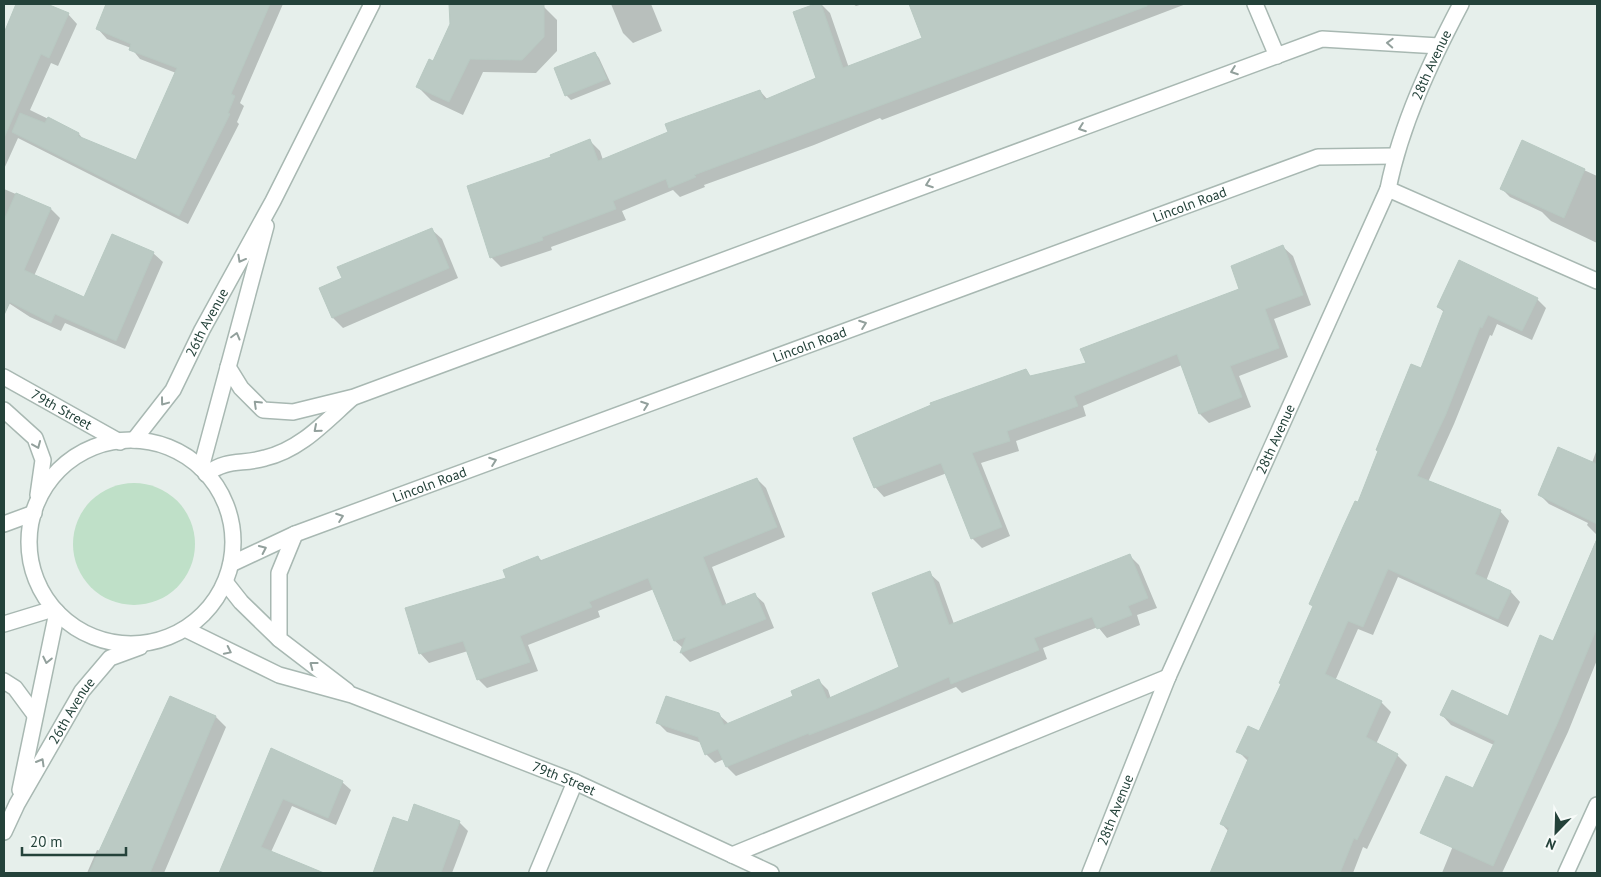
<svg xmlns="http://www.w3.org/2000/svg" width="1601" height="877" font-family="'PT Sans',sans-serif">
	<rect width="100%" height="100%" fill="#e6efeb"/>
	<circle fill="#bfe0c8" cx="134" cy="544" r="61"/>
	<g fill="#0003">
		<path d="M 18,4 L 44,4 L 68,14 L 77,24 L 58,66 L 51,63 L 30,110 L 79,134 L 84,140 L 137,161 L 176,73 L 140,59 L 131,48 L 107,39 L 98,29 L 109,4 L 148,4 L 200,26 L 209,4 L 283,4 L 240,103 L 244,106 L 237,122 L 239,124 L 188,224 L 18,138 L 4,169 L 4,36 Z"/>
		<path d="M 453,4 L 541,4 L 557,20 L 557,51 L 536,73 L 483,72 L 463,115 L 431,100 L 417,86 L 434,63 L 452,24 Z"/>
		<path d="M 611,4 L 651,4 L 662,31 L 633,43 L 623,33 Z"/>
		<path d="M 821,4 L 830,13 L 849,68 L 1026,4 L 1029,6 L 1034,4 L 1186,4 L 882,120 L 880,118 L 814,145 L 704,185 L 705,187 L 680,197 L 673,190 L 622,211 L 626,220 L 551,247 L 552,250 L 501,267 L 491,257 L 552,158 L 590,141 L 600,151 L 603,160 L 669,133 L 760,91 L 768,100 L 818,79 L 794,13 Z"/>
		<path d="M 853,4 L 863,4 L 856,6 Z"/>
		<path d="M 595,53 L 599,58 L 611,84 L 571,100 L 566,95 Z"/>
		<path d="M 1523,142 L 1597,176 L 1597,243 L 1551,221 L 1542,212 L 1510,197 L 1501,188 Z"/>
		<path d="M 4,189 L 51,209 L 60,218 L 34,276 L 85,299 L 153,253 L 163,262 L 125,349 L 65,323 L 61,331 L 30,317 L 4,300 Z"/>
		<path d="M 431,229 L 442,239 L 458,278 L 343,328 L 333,318 L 344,279 Z"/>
		<path d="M 1283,247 L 1293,256 L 1311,305 L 1274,319 L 1288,357 L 1239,376 L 1251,407 L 1209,423 L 1200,414 L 1182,365 L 1083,406 L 1086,416 L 1016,441 L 1019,451 L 981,463 L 1010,536 L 982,548 L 972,538 L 947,473 L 884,497 L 875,487 L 1025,371 L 1031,377 L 1087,363 L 1241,289 Z"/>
		<path d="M 1537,299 L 1546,308 L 1532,340 L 1497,324 L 1492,336 L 1490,335 L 1454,424 L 1428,482 L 1500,511 L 1509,521 L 1486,581 L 1511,592 L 1520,602 L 1508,627 L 1398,577 L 1373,635 L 1358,629 L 1335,681 L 1382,703 L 1391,712 L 1376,744 L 1397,755 L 1407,765 L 1367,849 L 1363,847 L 1353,873 L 1212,873 L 1229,832 L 1221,823 L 1249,762 L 1238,751 L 1260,733 L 1359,503 L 1422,370 L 1444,312 L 1438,307 Z"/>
		<path d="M 1597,449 L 1597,535 L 1587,525 L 1588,523 L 1549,504 L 1540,495 L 1592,463 Z"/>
		<path d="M 757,479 L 766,488 L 785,537 L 712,567 L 727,606 L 754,594 L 764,603 L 774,628 L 690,662 L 681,653 L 683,648 L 675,641 L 654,589 L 598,611 L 600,617 L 528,645 L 538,671 L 487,688 L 478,679 L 468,651 L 429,663 L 420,653 L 508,578 L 538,557 L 542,561 Z"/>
		<path d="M 1597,538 L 1597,660 L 1568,732 L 1502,873 L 1442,873 L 1494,745 L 1451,725 L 1442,715 L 1508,717 L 1554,642 Z"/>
		<path d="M 1130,556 L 1139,565 L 1157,608 L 1137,615 L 1140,625 L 1107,638 L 1098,627 L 1043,648 L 1047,659 L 962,693 L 956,687 L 736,776 L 727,767 L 724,759 L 715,763 L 706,754 L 702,743 L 667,732 L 658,723 L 718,714 L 729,724 L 795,697 L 819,681 L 828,690 L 831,699 L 900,668 L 929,573 L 939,582 L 954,624 Z"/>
		<path d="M 171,698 L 216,717 L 226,727 L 164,873 L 87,873 L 97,850 L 101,851 Z"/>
		<path d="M 271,750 L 342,782 L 351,790 L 336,825 L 292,806 L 271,852 L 307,867 L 313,873 L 221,873 Z"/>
		<path d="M 459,822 L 468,831 L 452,873 L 374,873 L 378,864 L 409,824 Z"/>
	</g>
	<g fill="#bbcac4" stroke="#b8c9c2">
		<path d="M 16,4 L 47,4 L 69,13 L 49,58 L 41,54 L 4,138 L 4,33 Z"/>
		<path d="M 106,4 L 270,4 L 231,94 L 235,96 L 228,113 L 230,114 L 179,216 L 12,132 L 20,113 L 45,123 L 48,117 L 79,133 L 78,136 L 136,160 L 177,68 L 129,50 L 131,44 L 96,29 Z"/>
		<path d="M 449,4 L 544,4 L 544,37 L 522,60 L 470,59 L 449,102 L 416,87 L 429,59 L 433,61 L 450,24 Z"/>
		<path d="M 815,4 L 821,4 L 843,68 L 922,38 L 909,4 L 1147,4 L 1147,6 L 694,175 L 696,177 L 669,188 L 666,179 L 613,201 L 616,209 L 542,237 L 543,240 L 490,258 L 467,186 L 551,157 L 550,155 L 590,139 L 598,161 L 668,132 L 665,124 L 760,90 L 764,100 L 816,78 L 793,12 Z"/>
		<path d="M 595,52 L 607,79 L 565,96 L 554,68 Z"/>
		<path d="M 1522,140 L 1585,169 L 1564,218 L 1500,189 Z"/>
		<path d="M 16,193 L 51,208 L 24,270 L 84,297 L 112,234 L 154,252 L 116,341 L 55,314 L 51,323 L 10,302 L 4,315 L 4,220 Z"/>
		<path d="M 432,228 L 449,268 L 332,318 L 319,288 L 342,278 L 337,267 Z"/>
		<path d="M 1283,245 L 1303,295 L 1265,309 L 1279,348 L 1230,366 L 1242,397 L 1199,414 L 1177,354 L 1074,396 L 1078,406 L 1007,431 L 1010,441 L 972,453 L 1002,527 L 971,539 L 941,463 L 874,488 L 853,438 L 931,405 L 930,403 L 1026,369 L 1030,376 L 1086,363 L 1080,349 L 1239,289 L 1231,266 Z"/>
		<path d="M 1459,260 L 1538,298 L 1522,331 L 1488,315 L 1482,328 L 1480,327 L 1446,414 L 1417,476 L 1501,510 L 1475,574 L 1511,591 L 1498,619 L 1388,569 L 1363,627 L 1348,621 L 1325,674 L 1382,701 L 1366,737 L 1398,754 L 1357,840 L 1354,838 L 1340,873 L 1210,873 L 1229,828 L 1220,824 L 1249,757 L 1236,752 L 1248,726 L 1259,731 L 1281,684 L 1279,683 L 1313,606 L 1309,604 L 1343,527 L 1355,501 L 1358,502 L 1378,451 L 1376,450 L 1411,364 L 1421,368 L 1444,310 L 1437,307 Z"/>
		<path d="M 1558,447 L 1597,464 L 1597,524 L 1538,495 Z"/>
		<path d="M 757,478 L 777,527 L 703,557 L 722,606 L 755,593 L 766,619 L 680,653 L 686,637 L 674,641 L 648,578 L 589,602 L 592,607 L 520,636 L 530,662 L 477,680 L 463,641 L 419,654 L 405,608 L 506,578 L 503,570 L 538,556 L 540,561 Z"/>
		<path d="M 1597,539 L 1597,628 L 1558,722 L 1493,866 L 1420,833 L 1446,776 L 1473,788 L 1495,741 L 1440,715 L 1452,690 L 1508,716 L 1540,635 L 1553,641 Z"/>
		<path d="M 1130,554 L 1148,598 L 1128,606 L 1132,615 L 1097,629 L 1092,617 L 1034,638 L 1039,650 L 951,684 L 949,677 L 876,709 L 809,735 L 809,733 L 726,767 L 718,749 L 705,755 L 698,737 L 656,723 L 666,696 L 719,713 L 724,725 L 793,696 L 791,691 L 819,679 L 827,699 L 899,667 L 872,593 L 930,571 L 949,625 Z"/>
		<path d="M 170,696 L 216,716 L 150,873 L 89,873 Z"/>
		<path d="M 271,748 L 343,781 L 328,818 L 283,799 L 261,847 L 324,873 L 219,873 Z"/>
		<path d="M 414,804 L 460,821 L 441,873 L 373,873 L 393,817 L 408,822 Z"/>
	</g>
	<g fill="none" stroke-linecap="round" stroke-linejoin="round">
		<g stroke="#a8b8b2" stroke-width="18">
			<g id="service">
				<path d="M 1255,4 L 1277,56"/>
				<path d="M 1388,189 L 1597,281"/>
			</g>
		</g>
		<g stroke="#a8b8b2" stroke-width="18">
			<g id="minor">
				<path d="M 228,367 L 241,388 L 263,410 L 293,412 L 354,397 L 1322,39 L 1439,46"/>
				<path id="s1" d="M 4,377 L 120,442"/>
				<path d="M 4,410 L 35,438 L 43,460 L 38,495"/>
				<path id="s2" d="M 134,440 L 173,390 L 202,330 L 273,201 L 372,4"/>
				<circle cx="131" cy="542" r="102"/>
				<path d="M 201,468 L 266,226"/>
				<path d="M 206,474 C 229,458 241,465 265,458 C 300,450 325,422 351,399"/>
				<path d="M 4,524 L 34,513"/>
				<path d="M 295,534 L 279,573 L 279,639 L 347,691"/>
				<path id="s3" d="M 231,564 L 295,534 L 1318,157 L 1394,156"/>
				<path d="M 226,583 L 241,602 L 279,639"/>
				<path d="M 4,624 L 53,609"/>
				<path id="s4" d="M 185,629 L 279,675 L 352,695 L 575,782 L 771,873"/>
				<path d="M 4,681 L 15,688 L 35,715"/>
				<path d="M 20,790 L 57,612"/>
				<path id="s5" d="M 4,832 L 17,804 L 82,691 L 110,658 L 140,647"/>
				<path d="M 732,855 L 1168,677"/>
				<path d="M 537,873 L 575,782"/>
				<path id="s6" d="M 1090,873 L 1168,677 L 1388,189 C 1401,124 1431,61 1461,4"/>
				<path d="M 1566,873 L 1597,805"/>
			</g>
		</g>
		<use href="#service" stroke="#fff" stroke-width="15"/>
		<use href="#minor" stroke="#fff" stroke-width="15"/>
	</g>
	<defs><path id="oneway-chevron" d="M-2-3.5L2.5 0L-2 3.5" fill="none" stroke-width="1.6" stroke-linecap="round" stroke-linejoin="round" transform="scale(1.25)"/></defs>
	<g stroke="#92a09c">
		<use href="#oneway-chevron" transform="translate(1390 43) rotate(-177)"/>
		<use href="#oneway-chevron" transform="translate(1234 71) rotate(160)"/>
		<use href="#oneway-chevron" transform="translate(1082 128) rotate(160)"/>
		<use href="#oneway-chevron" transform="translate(929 184) rotate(160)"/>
		<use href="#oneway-chevron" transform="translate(241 259) rotate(119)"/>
		<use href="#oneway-chevron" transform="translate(863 324) rotate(-20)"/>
		<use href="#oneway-chevron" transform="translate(236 336) rotate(-75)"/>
		<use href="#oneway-chevron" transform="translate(164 402) rotate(127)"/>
		<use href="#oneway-chevron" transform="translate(257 404) rotate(-136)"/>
		<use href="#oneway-chevron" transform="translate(645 405) rotate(-20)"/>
		<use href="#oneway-chevron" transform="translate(317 429) rotate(139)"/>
		<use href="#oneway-chevron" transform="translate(37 445) rotate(67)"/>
		<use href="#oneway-chevron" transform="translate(493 461) rotate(-20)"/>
		<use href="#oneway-chevron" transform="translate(340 517) rotate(-20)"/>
		<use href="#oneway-chevron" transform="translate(263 549) rotate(-25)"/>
		<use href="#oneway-chevron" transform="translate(228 651) rotate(26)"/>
		<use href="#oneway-chevron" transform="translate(47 660) rotate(102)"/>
		<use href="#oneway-chevron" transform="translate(313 665) rotate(-143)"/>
		<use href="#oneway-chevron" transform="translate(41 762) rotate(-60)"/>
	</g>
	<g text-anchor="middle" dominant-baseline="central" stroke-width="4" stroke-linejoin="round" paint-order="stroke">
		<g font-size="14" fill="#24423a" stroke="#f7fbf9">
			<text stroke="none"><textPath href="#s6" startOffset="878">28th Avenue</textPath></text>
			<text stroke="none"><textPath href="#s3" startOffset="1024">Lincoln Road</textPath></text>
			<text stroke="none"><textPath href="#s2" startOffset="139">26th Avenue</textPath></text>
			<text stroke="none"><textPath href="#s3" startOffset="619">Lincoln Road</textPath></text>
			<text stroke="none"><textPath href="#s1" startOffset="66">79th Street</textPath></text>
			<text stroke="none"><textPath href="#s6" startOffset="472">28th Avenue</textPath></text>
			<text stroke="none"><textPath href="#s3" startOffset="214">Lincoln Road</textPath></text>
			<text stroke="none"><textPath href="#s5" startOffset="139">26th Avenue</textPath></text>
			<text stroke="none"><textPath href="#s4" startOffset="408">79th Street</textPath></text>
			<text stroke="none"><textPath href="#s6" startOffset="68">28th Avenue</textPath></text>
		</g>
	</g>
	<rect width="1601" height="877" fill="none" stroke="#24423a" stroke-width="10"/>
	<g transform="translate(1556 832) rotate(203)" stroke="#f7fbf9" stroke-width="4" paint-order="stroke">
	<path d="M0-4L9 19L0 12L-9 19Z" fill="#24423a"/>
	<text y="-8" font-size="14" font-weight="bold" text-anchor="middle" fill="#24423a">N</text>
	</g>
	<path d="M22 847v8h104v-8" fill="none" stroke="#24423a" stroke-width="2.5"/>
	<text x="30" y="847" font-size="15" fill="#24423a" stroke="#f7fbf9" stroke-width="4" paint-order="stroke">20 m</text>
</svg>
